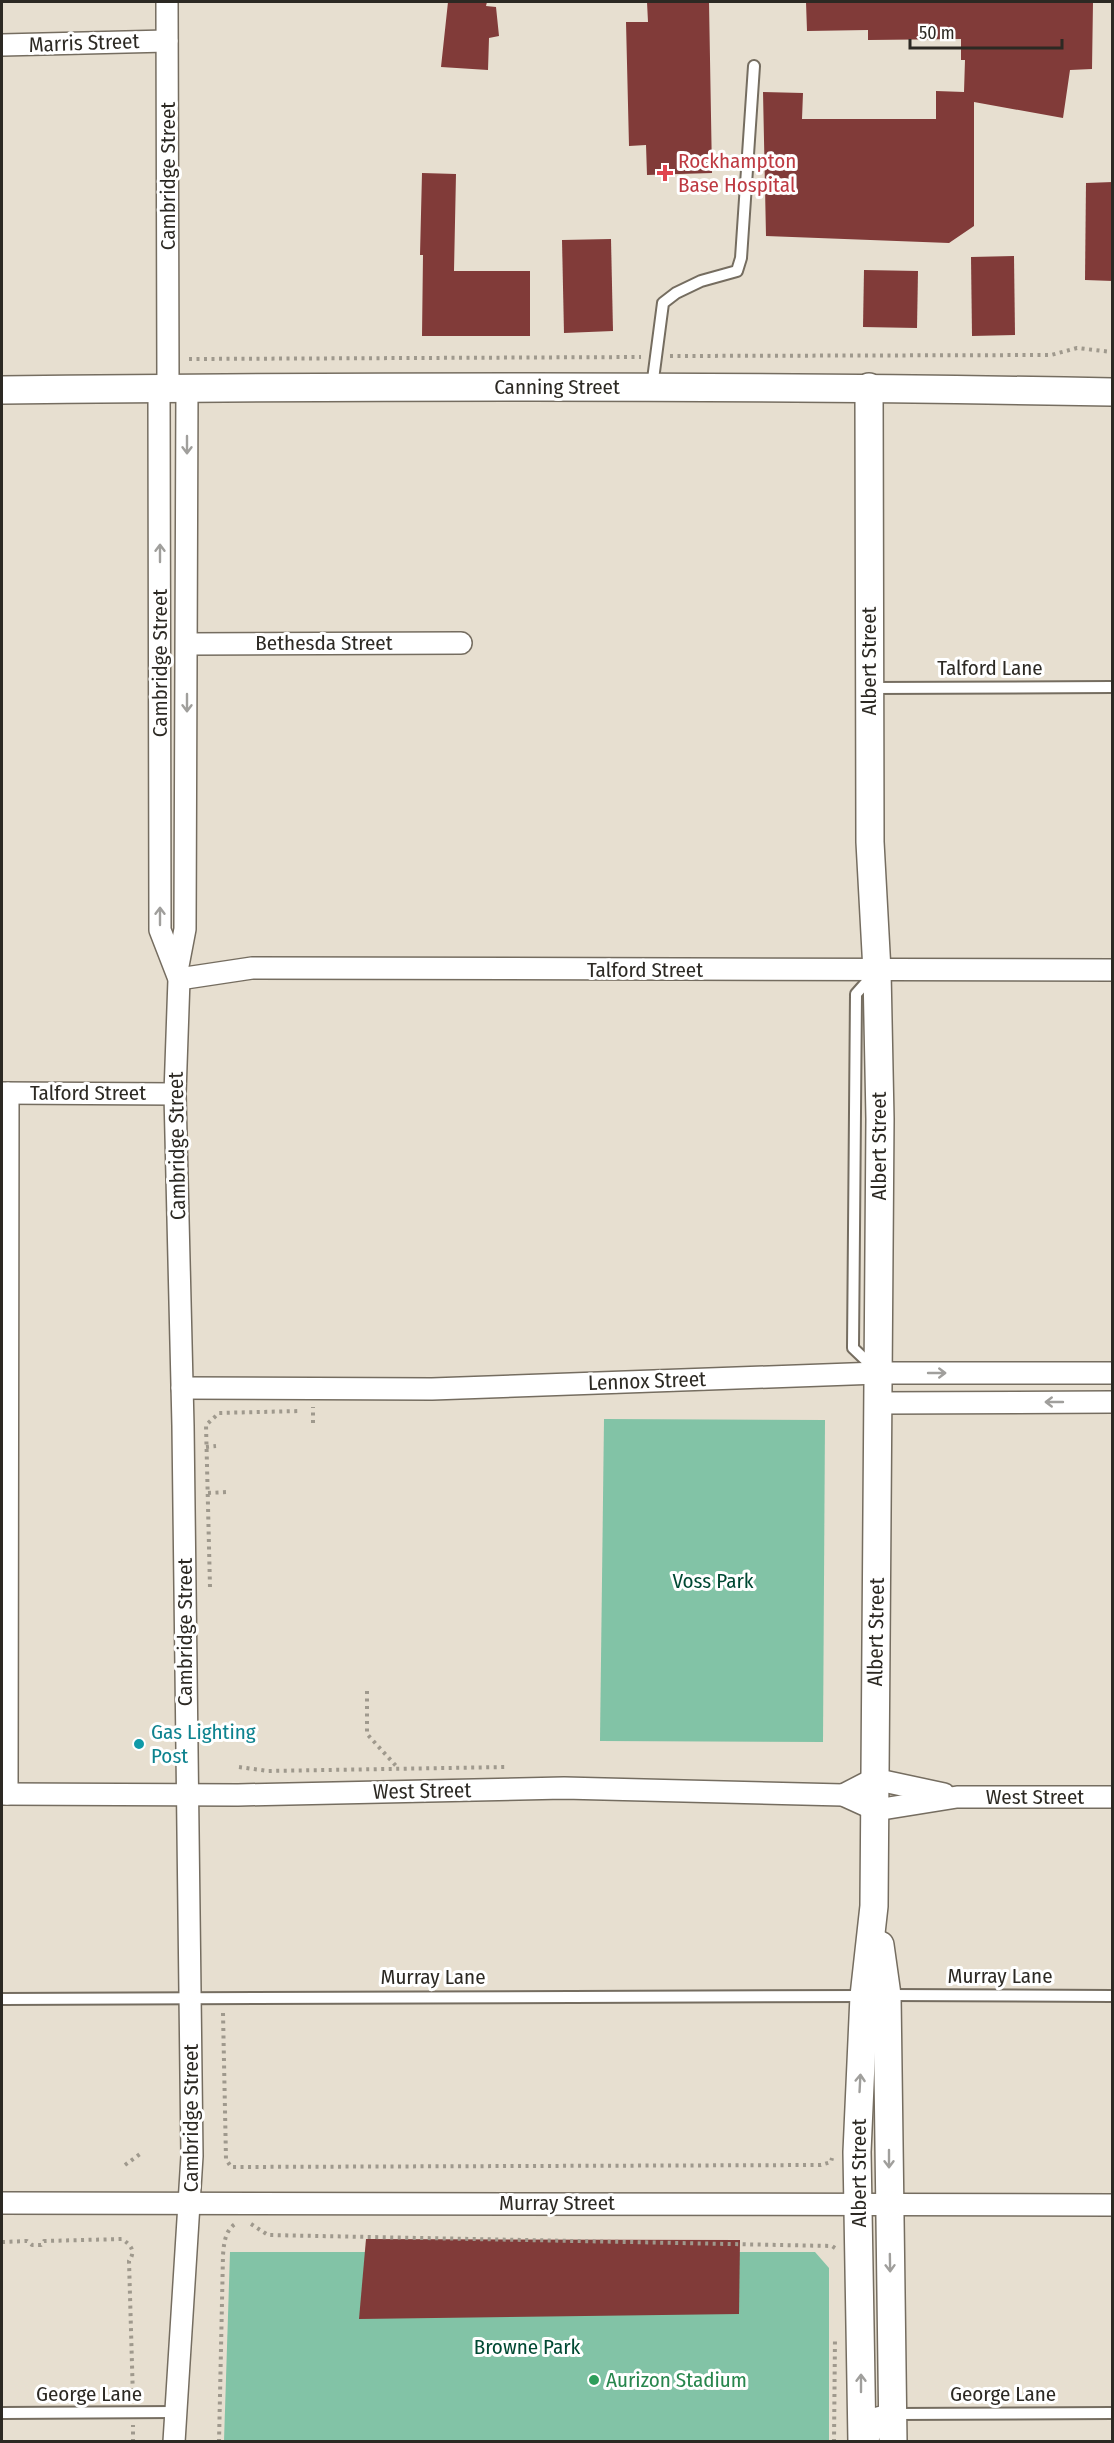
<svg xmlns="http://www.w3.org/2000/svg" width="1114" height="2443" font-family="'Fira Sans Condensed',sans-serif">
	<rect width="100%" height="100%" fill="#e7dfd0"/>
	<g fill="#82c3a6">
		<path d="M 604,1419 L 825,1420 L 823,1742 L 600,1741 Z"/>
		<path d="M 230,2252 L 815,2252 L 829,2268 L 829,2441 L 224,2442 Z"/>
	</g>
	<g fill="#813b39">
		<path d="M 448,2 L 487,2 L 486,6 L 496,7 L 499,36 L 489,38 L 488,70 L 441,67 Z"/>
		<path d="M 647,2 L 709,2 L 712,173 L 647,175 L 646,145 L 629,146 L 626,22 L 648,22 Z"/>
		<path d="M 806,2 L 1093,2 L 1092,69 L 1070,70 L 1063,118 L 974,102 L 974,226 L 949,243 L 766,236 L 763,92 L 803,93 L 802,119 L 936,119 L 936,91 L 964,92 L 965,60 L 961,60 L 961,39 L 868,40 L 868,30 L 807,31 Z"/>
		<path d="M 422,173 L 456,174 L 454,271 L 530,271 L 530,336 L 422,336 L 423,255 L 420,255 Z"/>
		<path d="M 1113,182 L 1113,281 L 1085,280 L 1086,183 Z"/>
		<path d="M 611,239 L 613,331 L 564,333 L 562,240 Z"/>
		<path d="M 1014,256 L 1015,335 L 972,336 L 971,257 Z"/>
		<path d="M 864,270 L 918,271 L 917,328 L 863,327 Z"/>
		<path d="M 366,2239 L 740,2240 L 739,2314 L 359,2319 Z"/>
	</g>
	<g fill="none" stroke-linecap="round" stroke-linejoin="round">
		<g stroke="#756d60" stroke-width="14">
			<g id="service">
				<path d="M 652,387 L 663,303 L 676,293 L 701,281 L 737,271 L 741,258 L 754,66"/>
				<path d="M 870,688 L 1112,687"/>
				<path d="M 872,976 L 856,994 L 853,1348 L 874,1368"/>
				<path d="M 888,1995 L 1112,1996"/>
				<path d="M 2,1999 L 864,1996"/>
				<path d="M 2,2413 L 176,2412"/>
				<path d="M 894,2414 L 1112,2413"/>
			</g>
		</g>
		<g stroke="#756d60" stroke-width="24">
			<g id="minor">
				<path d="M 167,2 L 168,387"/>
				<path d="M 2,45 L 167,41"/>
				<path d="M 159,388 L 160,930 L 179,979 L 175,1094 L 183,1426 L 192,2156 L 174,2442"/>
				<path d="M 187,644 L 461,643"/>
				<path d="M 177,971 L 185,929 L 187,387"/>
				<path d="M 179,979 L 252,968 L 1112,970"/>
				<path d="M 2,1093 L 175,1094"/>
				<path d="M 182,1388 L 432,1389 L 878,1373 L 1112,1373"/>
				<path d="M 878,1403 L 1112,1402"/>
				<path d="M 2,1794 L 238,1795 L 564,1788 L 843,1795 L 876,1810 L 957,1797 L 1112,1797"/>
				<path d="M 7,1794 L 8,1093"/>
				<path d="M 843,1795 L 874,1779 L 944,1794"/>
				<path d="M 2,2203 L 1112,2205"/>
				<path d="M 866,2442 L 878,2418 L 893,2414"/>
			</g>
		</g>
		<g stroke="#756d60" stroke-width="30">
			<g id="tertiary">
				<path d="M 2,390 C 372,386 742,385 1112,392"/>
				<path d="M 880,1945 L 887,1995 L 893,2442"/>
				<path d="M 862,2442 L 857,2152 L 864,1996 L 874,1906 L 880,1119 L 877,971 L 870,842 L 869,387"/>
			</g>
		</g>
		<g stroke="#9f998d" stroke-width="4" stroke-dasharray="3 4.5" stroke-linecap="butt">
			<path d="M 670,356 L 1051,355 L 1077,348 L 1112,352"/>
			<path d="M 189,359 L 641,357"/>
			<path d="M 313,1423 L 313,1407"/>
			<path d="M 206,1447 L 216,1446"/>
			<path d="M 208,1493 L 228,1492"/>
			<path d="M 210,1587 L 206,1425 L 219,1413 L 300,1411"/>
			<path d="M 367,1691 L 367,1734 L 397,1767"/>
			<path d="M 239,1767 L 268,1771 L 508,1767"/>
			<path d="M 223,2013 L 226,2159 L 231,2167 L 821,2165 L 831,2162 L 832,2158"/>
			<path d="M 125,2165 L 140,2154"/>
			<path d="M 251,2224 L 268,2235 L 832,2246 L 835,2248"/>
			<path d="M 2,2242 L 27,2241 L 32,2245 L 41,2245 L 44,2241 L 122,2239 C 131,2245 136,2251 129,2261 L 133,2399"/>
			<path d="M 133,2442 L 133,2425"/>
			<path d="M 219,2442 L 223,2255 C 224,2243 225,2231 235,2224"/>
			<path d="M 834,2442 L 835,2337"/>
		</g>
		<use href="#service" stroke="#fff" stroke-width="10"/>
		<use href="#minor" stroke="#fff" stroke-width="21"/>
		<use href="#tertiary" stroke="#fff" stroke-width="27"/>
	</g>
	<defs><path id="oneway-shaft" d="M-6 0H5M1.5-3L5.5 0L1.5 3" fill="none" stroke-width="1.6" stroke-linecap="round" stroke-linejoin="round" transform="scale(1.5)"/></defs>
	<g stroke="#a09f9c">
		<use href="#oneway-shaft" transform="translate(187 445) rotate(90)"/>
		<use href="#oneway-shaft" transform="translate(160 553) rotate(-90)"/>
		<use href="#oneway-shaft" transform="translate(187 703) rotate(90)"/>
		<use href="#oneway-shaft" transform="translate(160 916) rotate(-90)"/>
		<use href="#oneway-shaft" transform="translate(937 1373)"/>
		<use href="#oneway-shaft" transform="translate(1054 1402) rotate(180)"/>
		<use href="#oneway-shaft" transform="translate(860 2083) rotate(-87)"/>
		<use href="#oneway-shaft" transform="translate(889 2159) rotate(90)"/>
		<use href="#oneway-shaft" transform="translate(890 2263) rotate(89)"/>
		<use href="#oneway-shaft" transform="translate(861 2383) rotate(-90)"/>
	</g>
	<path fill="#e0444e" stroke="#fff" stroke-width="2" d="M662 164h6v6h6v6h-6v6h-6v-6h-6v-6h6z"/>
	<circle fill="#0f9aa8" stroke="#fff" stroke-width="2" cx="139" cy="1744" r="6"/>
	<circle fill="#2e9e5b" stroke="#fff" stroke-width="2" cx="594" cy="2380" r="6"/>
	<g text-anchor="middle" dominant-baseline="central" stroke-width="6" stroke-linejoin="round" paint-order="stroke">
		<g font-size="21" fill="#2c2923" stroke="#fff">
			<text transform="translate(84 43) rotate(-2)">Marris Street</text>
			<text transform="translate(168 176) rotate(-90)">Cambridge Street</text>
			<text x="557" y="387">Canning Street</text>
			<text x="324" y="643">Bethesda Street</text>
			<text transform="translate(869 661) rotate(-90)">Albert Street</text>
			<text transform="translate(160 663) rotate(-90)">Cambridge Street</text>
			<text x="990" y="668">Talford Lane</text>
			<text x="645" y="970">Talford Street</text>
			<text x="88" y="1093">Talford Street</text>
			<text transform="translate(177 1146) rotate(-91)">Cambridge Street</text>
			<text transform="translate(879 1146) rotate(-90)">Albert Street</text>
			<text transform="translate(647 1381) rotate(-2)">Lennox Street</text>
			<text transform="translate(185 1632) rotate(-90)">Cambridge Street</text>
			<text transform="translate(876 1632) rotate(-89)">Albert Street</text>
			<text transform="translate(422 1791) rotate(-1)">West Street</text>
			<text x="1035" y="1797">West Street</text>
			<text x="1000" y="1976">Murray Lane</text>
			<text x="433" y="1977">Murray Lane</text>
			<text transform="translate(191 2118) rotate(-90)">Cambridge Street</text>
			<text transform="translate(859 2173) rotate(-90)">Albert Street</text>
			<text x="557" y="2203">Murray Street</text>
			<text x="89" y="2394">George Lane</text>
			<text x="1003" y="2394">George Lane</text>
		</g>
		<g font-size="21" fill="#be3a42" stroke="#fff" text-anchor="start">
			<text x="678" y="161">Rockhampton<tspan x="678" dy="24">Base Hospital</tspan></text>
		</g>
		<g font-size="21" fill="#004933" stroke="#fff">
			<text x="713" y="1581">Voss Park</text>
			<text x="527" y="2347">Browne Park</text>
		</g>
		<g font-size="21" fill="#0d838f" stroke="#fff" text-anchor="start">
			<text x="151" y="1732">Gas Lighting<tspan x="151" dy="24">Post</tspan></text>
		</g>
		<g font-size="21" fill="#27864d" stroke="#fff" text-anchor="start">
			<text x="606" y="2380">Aurizon Stadium</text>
		</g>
	</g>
	<rect width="1114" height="2443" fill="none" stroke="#2c2923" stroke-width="6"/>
	<path d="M910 39v9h152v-9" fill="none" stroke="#2c2923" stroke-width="3"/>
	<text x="919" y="39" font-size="18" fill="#2c2923" stroke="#ffffff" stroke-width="4.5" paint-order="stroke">50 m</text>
</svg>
